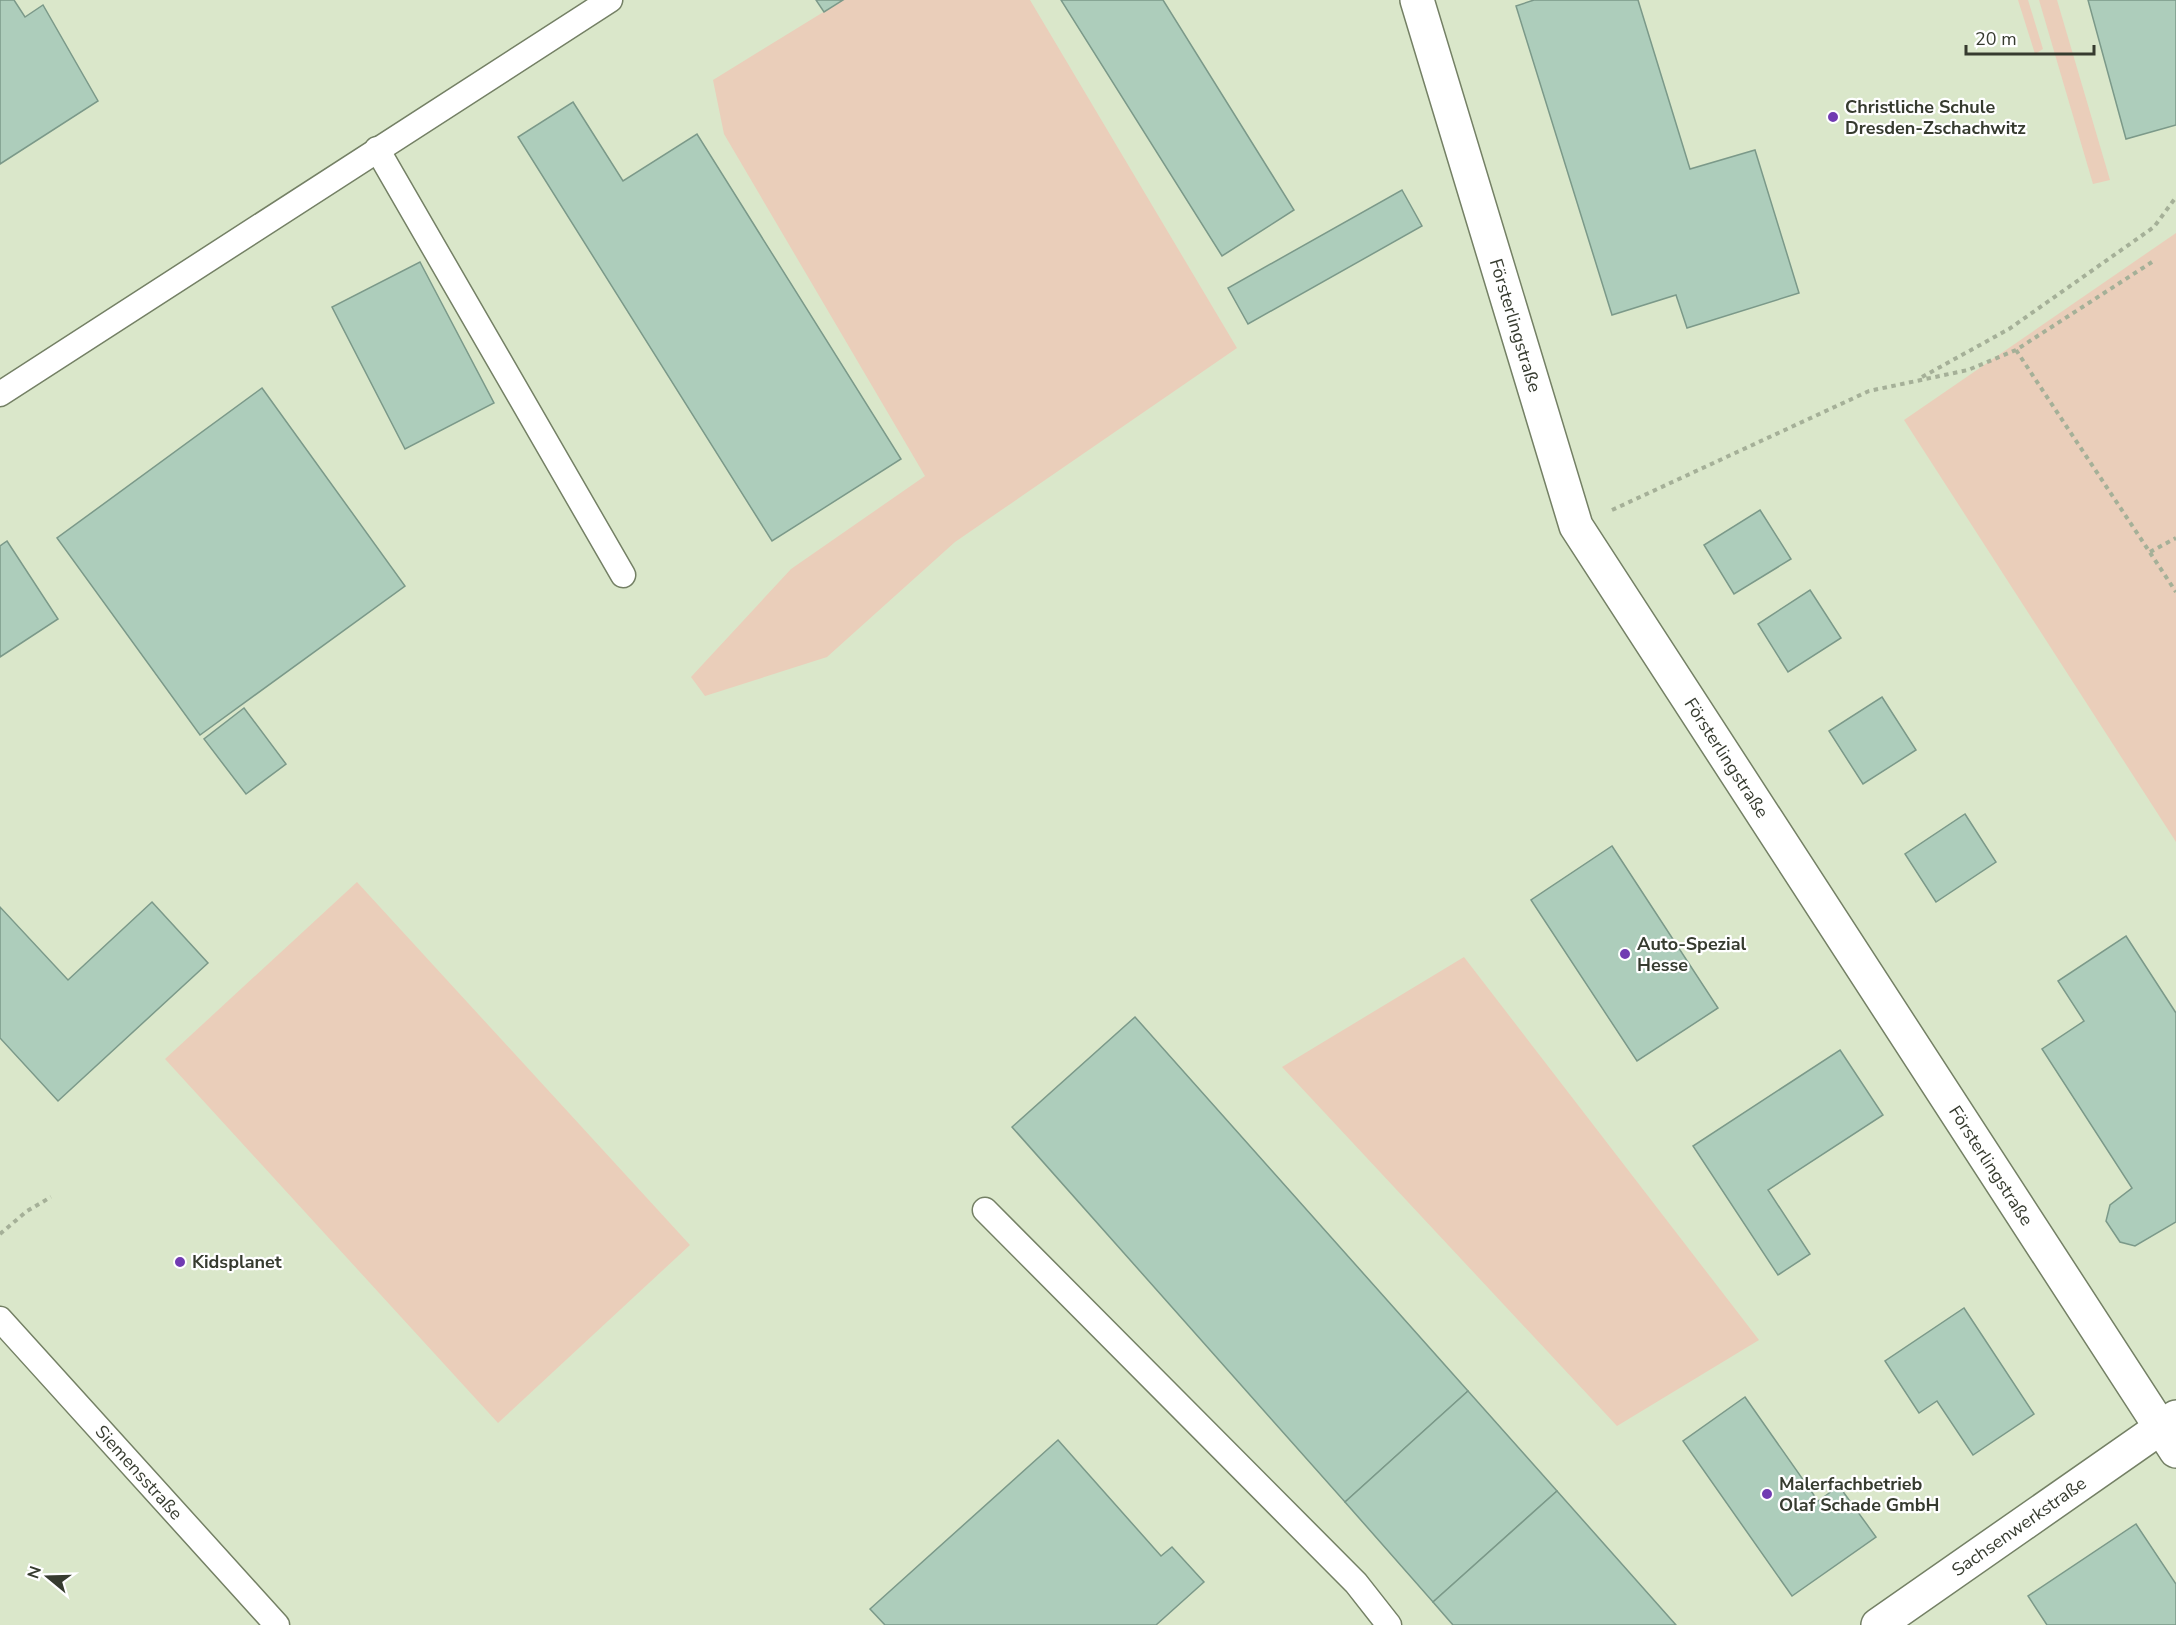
<svg xmlns="http://www.w3.org/2000/svg" width="2176" height="1625" font-family="'Nunito Sans',sans-serif">
	<rect width="100%" height="100%" fill="#dae7ca"/>
	<g fill="#eaceba">
		<path d="M 843,0 L 1030,0 L 1237,348 L 955,542 L 827,657 L 705,696 L 691,677 L 791,569 L 925,476 L 724,134 L 713,80 Z"/>
		<path d="M 2018,0 L 2028,0 L 2043,49 L 2035,54 Z"/>
		<path d="M 2039,0 L 2057,0 L 2110,180 L 2093,184 Z"/>
		<path d="M 2176,233 L 2176,842 L 1904,420 Z"/>
		<path d="M 357,882 L 690,1245 L 498,1423 L 165,1059 Z"/>
		<path d="M 1464,957 L 1759,1340 L 1617,1426 L 1282,1067 Z"/>
	</g>
	<g fill="#adcdbb" stroke="#7b9989" stroke-width="1.5">
		<path d="M 0,0 L 14,0 L 25,17 L 43,5 L 98,101 L 0,164 Z"/>
		<path d="M 816,0 L 843,0 L 824,12 Z"/>
		<path d="M 1061,0 L 1163,0 L 1294,210 L 1222,256 Z"/>
		<path d="M 1534,0 L 1638,0 L 1690,169 L 1755,150 L 1799,293 L 1687,328 L 1676,295 L 1612,315 L 1516,6 Z"/>
		<path d="M 2088,0 L 2176,0 L 2176,125 L 2126,139 Z"/>
		<path d="M 573,102 L 623,181 L 697,134 L 901,459 L 772,541 L 518,137 Z"/>
		<path d="M 1402,190 L 1422,226 L 1248,324 L 1228,288 Z"/>
		<path d="M 420,262 L 494,403 L 405,449 L 332,307 Z"/>
		<path d="M 262,388 L 405,586 L 200,735 L 57,538 Z"/>
		<path d="M 1760,510 L 1791,559 L 1734,594 L 1704,545 Z"/>
		<path d="M 7,541 L 58,619 L 0,657 L 0,546 Z"/>
		<path d="M 1810,590 L 1841,638 L 1788,672 L 1758,624 Z"/>
		<path d="M 1882,697 L 1916,750 L 1863,784 L 1829,731 Z"/>
		<path d="M 244,708 L 286,764 L 246,794 L 204,739 Z"/>
		<path d="M 1965,814 L 1996,862 L 1936,902 L 1905,854 Z"/>
		<path d="M 1612,846 L 1718,1008 L 1637,1061 L 1531,900 Z"/>
		<path d="M 152,902 L 208,963 L 58,1101 L 0,1038 L 0,907 L 68,980 Z"/>
		<path d="M 2126,936 L 2176,1013 L 2176,1222 L 2135,1246 L 2120,1242 L 2106,1221 L 2110,1205 L 2132,1188 L 2042,1049 L 2084,1021 L 2058,981 Z"/>
		<path d="M 1135,1017 L 1468,1391 L 1345,1502 L 1012,1127 Z"/>
		<path d="M 1840,1050 L 1883,1115 L 1768,1190 L 1810,1254 L 1778,1275 L 1693,1146 Z"/>
		<path d="M 1964,1308 L 2034,1414 L 1973,1455 L 1937,1401 L 1919,1413 L 1885,1361 Z"/>
		<path d="M 1468,1391 L 1557,1491 L 1433,1602 L 1345,1502 Z"/>
		<path d="M 1745,1397 L 1818,1501 L 1839,1486 L 1876,1537 L 1792,1596 L 1683,1441 Z"/>
		<path d="M 1058,1440 L 1161,1556 L 1172,1547 L 1204,1582 L 1156,1625 L 885,1625 L 870,1609 Z"/>
		<path d="M 1557,1491 L 1676,1625 L 1453,1625 L 1433,1602 Z"/>
		<path d="M 2136,1524 L 2176,1584 L 2176,1625 L 2047,1625 L 2028,1596 Z"/>
	</g>
	<g fill="none" stroke-linecap="round" stroke-linejoin="round">
		<g stroke="#748065" stroke-width="27">
			<g id="service">
				<path d="M 377,149 L 623,575"/>
				<path d="M 0,394 L 610,0"/>
				<path d="M 985,1210 L 1356,1583 L 1389,1625"/>
				<path id="s1" d="M 0,1319 L 277,1625"/>
			</g>
		</g>
		<g stroke="#748065" stroke-width="36">
			<g id="minor">
				<path id="s2" d="M 1417,0 L 1576,526 L 2176,1451"/>
				<path id="s3" d="M 1878,1625 L 2176,1417"/>
			</g>
		</g>
		<g stroke="#a5b098" stroke-width="4" stroke-dasharray="4.5 4.5" stroke-linecap="butt">
			<path d="M 2016,350 L 2176,592"/>
			<path d="M 1922,377 L 2009,329 L 2154,227 L 2176,197"/>
			<path d="M 1612,510 L 1869,391 L 1968,370 L 2016,350 L 2152,262"/>
			<path d="M 2150,552 L 2176,538"/>
			<path d="M 0,1234 L 27,1211 L 51,1197"/>
		</g>
		<use href="#service" stroke="#fff" stroke-width="24"/>
		<use href="#minor" stroke="#fff" stroke-width="33"/>
	</g>
	<g fill="#713bb2" stroke="#fff" stroke-width="2">
		<circle cx="1833" cy="117" r="6"/>
		<circle cx="1625" cy="954" r="6"/>
		<circle cx="180" cy="1262" r="6"/>
		<circle cx="1767" cy="1494" r="6"/>
	</g>
	<g text-anchor="middle" dominant-baseline="central" stroke-width="4.5" stroke-linejoin="round" paint-order="stroke">
		<g font-size="18" font-weight="bold" fill="#363b2f" stroke="#fff" text-anchor="start">
			<text x="1845" y="107">Christliche Schule<tspan x="1845" dy="21">Dresden-Zschachwitz</tspan></text>
			<text x="1637" y="944">Auto-Spezial<tspan x="1637" dy="21">Hesse</tspan></text>
			<text x="192" y="1262">Kidsplanet</text>
			<text x="1779" y="1484">Malerfachbetrieb<tspan x="1779" dy="21">Olaf Schade GmbH</tspan></text>
		</g>
		<g font-size="18" fill="#363b2f" stroke="#fff">
			<text stroke="none"><textPath href="#s2" startOffset="340">Försterlingstraße</textPath></text>
			<text stroke="none"><textPath href="#s2" startOffset="826">Försterlingstraße</textPath></text>
			<text stroke="none"><textPath href="#s2" startOffset="1312">Försterlingstraße</textPath></text>
			<text stroke="none"><textPath href="#s1" startOffset="207">Siemensstraße</textPath></text>
			<text stroke="none"><textPath href="#s3" startOffset="172">Sachsenwerkstraße</textPath></text>
		</g>
	</g>
	<g transform="translate(48 1577) rotate(289)" stroke="#ffffff" stroke-width="4.5" paint-order="stroke">
	<path d="M0-4.5L10 22L0 15L-10 22Z" fill="#363b2f"/>
	<text y="-9" font-size="16" font-weight="bold" text-anchor="middle" fill="#363b2f">N</text>
	</g>
	<path d="M1966 45v9h128v-9" fill="none" stroke="#363b2f" stroke-width="3"/>
	<text x="1975" y="45" font-size="18" fill="#363b2f" stroke="#ffffff" stroke-width="4.5" paint-order="stroke">20 m</text>
</svg>
